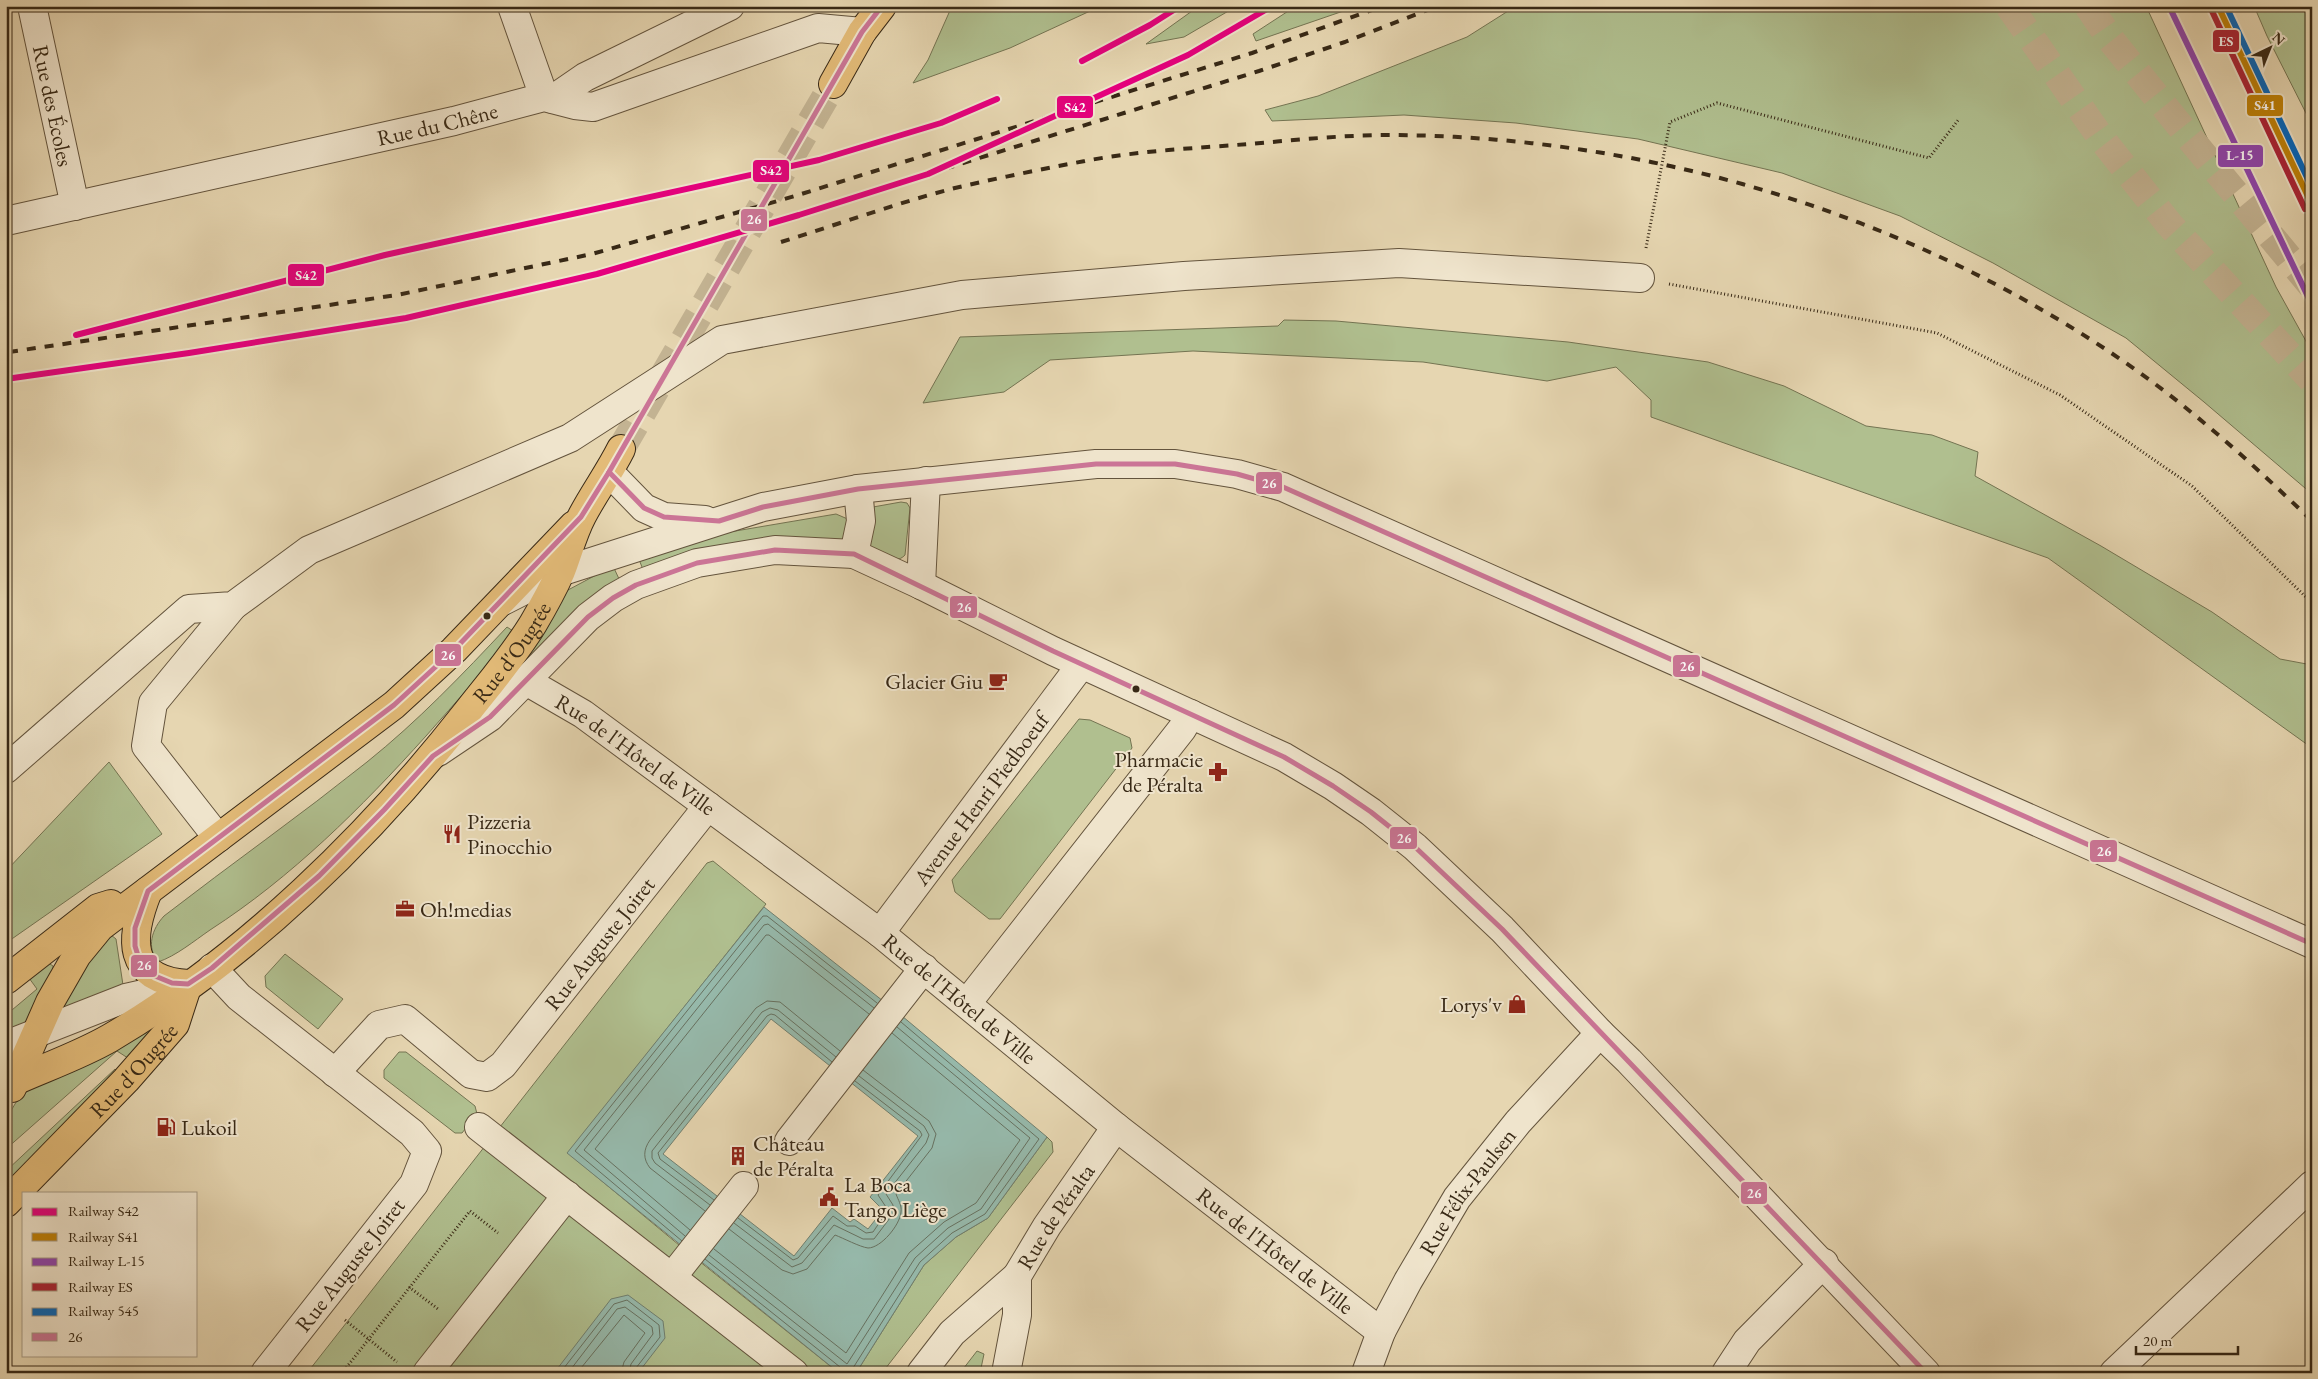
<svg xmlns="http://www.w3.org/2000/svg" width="2318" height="1379" font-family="'EB Garamond',serif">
	<rect width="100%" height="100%" fill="#e6d6b1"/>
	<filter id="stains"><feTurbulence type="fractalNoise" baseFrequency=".004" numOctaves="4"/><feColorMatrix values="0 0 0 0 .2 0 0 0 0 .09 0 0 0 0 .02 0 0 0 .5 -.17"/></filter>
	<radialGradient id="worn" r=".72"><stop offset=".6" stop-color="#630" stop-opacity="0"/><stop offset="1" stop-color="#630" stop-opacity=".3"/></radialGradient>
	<g fill="#b0bf8f" stroke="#747452">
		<path d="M 952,6 L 1101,6 L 1010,48 L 913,83 L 928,60 Z"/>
		<path d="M 1199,6 L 1237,6 L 1184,37 L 1146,44 Z"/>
		<path d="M 1296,6 L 1358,6 L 1256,41 L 1253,34 Z"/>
		<path d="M 1516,6 L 2146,6 L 2276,287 L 2312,352 L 2312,494 L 2204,402 L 2126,338 L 1993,263 L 1900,216 L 1782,173 L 1638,139 L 1516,123 L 1404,115 L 1272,121 L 1265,110 L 1318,96 L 1467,37 Z"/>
		<path d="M 2254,6 L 2312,6 L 2312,125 L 2267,36 Z"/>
		<path d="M 1284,320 L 1336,321 L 1568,342 L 1708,362 L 1784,386 L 1866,426 L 1932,435 L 1978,452 L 1975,476 L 2101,546 L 2212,612 L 2280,659 L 2312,665 L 2312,748 L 2048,558 L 1651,417 L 1651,400 L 1616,367 L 1547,381 L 1423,362 L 1193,351 L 1050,360 L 1004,392 L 923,403 L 960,337 L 1278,326 Z"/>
		<path d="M 901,502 L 907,503 L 910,508 L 905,555 C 894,567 878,552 867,545 L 873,507 Z"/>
		<path d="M 836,514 L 850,520 L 845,539 L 644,572 L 638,557 L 694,538 Z"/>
		<path d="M 613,566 L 620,581 L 533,656 L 528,656 L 526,652 L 560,598 L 568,590 Z"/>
		<path d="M 507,627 L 513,631 C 487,668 456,702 426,736 C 361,808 292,877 210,930 C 194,941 176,956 158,962 C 146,947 152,929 164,916 C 231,864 301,815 367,762 C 418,721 462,675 507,627 Z"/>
		<path d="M 1079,719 L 1090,720 L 1130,738 L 1132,748 L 1000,919 L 989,919 L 955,892 L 952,880 Z"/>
		<path d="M 109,762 L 162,834 L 6,943 L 6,871 Z"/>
		<path d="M 713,861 L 766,904 L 568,1153 L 679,1245 L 839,1373 L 307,1373 L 707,863 Z"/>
		<path d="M 111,935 L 116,939 L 123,985 L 62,1008 C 66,983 95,954 111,935 Z"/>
		<path d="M 285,954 L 343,999 L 318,1029 L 266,987 L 265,976 Z"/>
		<path d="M 47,962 L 53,966 L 53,969 L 27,1023 L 6,1032 L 6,1015 L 37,989 L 29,978 Z"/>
		<path d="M 151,1029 L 155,1033 L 131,1060 L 117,1051 L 6,1149 L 6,1119 L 24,1089 L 123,1045 Z"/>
		<path d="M 399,1052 L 406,1052 L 475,1106 L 477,1114 L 462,1133 L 455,1133 L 384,1078 L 384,1070 Z"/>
		<path d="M 115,1069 L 118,1072 L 6,1185 L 6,1171 Z"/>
		<path d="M 1047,1137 L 1052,1142 L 1053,1152 L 882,1373 L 856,1373 L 924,1265 L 956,1237 L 988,1218 Z"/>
		<path d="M 977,1351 L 984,1354 L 980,1373 L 960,1373 Z"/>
	</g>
	<g fill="#96b9ab" stroke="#707f6f" fill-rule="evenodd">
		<path d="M 764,907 L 902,1016 L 1047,1137 L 988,1218 L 956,1237 L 924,1265 L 856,1373 L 839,1373 L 567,1153 ZM 771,1019 L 918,1136 L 870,1197 L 883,1210 L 868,1229 L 854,1219 L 850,1222 L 832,1208 L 794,1256 L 663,1154 Z"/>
		<path d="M 628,1295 L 663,1321 L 665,1338 L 638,1373 L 554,1373 L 611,1299 Z"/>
	</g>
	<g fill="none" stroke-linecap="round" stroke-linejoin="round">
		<g stroke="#677160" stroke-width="1">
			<path d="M 714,1200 L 660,1159 L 658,1153 L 767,1016 L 771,1014 L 775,1015 L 832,1062"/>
			<path d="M 710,1205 L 655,1163 L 652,1158 L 652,1151 L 762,1012 L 770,1008 L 778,1010 L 836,1057"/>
			<path d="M 705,1211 L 650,1168 C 643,1159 643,1150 650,1140 L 756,1008 L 767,1001 L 780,1002 L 840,1051"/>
			<path d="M 738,1218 L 793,1260 L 798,1258 L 833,1216 L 847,1226 L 855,1226 L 866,1233 L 873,1232 L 888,1210 L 878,1195 L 922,1135 L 920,1131 L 855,1081"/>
			<path d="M 734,1223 L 792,1267 L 802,1263 L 834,1225 L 863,1239 L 874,1239 L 893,1214 L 893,1205 L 886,1194 L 926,1143 L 929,1135 L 924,1126 L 859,1076"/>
			<path d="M 729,1229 L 782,1270 L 793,1274 L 807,1269 L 835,1235 C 843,1238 860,1247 868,1248 C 881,1248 900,1225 901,1212 C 902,1205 898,1200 896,1194 L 932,1148 L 936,1134 L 929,1121 L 863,1070"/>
			<path d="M 690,1230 L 595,1149 L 766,935 L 769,935 L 869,1014"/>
			<path d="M 685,1236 L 584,1150 L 764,925 L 768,924 L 874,1008"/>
			<path d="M 682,1241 L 575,1151 L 763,916 L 767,916 L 877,1003"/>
			<path d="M 714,1249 L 846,1353 L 909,1253 L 944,1222 L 976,1203 L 1020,1140 L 892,1033"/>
			<path d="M 709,1255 L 847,1364 L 915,1258 L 948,1228 L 981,1209 L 1030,1138 L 897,1027"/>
			<path d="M 705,1259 L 840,1367 L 842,1373"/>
			<path d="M 560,1373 L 614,1304 L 627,1300 L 659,1325 L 660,1337 L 636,1368 L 635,1373"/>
			<path d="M 568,1373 L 617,1309 L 625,1307 L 652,1327 L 653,1334 L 631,1364 L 629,1373"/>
			<path d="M 577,1373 L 624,1315 L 645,1333 L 624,1362 L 621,1373"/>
			<path d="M 852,1373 L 853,1368 L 920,1262 L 952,1233 L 985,1214 L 1039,1139 L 901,1022"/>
		</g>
		<path stroke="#c3b392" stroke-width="28" stroke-dasharray="28 14" stroke-linecap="butt" d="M 621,449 L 833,84"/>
		<g stroke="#c3b392" stroke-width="28" stroke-dasharray="28 14" stroke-linecap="butt">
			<path d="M 2009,6 L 2101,138 L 2169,224 L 2312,380"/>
			<path d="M 2088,6 L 2111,40 L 2188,136 L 2312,286"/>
		</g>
		<g stroke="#64543d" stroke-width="30">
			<g id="minor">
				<path id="s1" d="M 32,6 L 75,206"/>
				<path d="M 512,6 L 544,97"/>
				<path d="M 553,99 L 585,77 L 730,6"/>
				<path id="s2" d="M 6,221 L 454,121 L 544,97 L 575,105 L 593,107 L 818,28 L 862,32"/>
				<path d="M 609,472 L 644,508 L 664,517 L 705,520"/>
				<path d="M 854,554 L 861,521 L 858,489"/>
				<path d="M 921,585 L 926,481"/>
				<path d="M 503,601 L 560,572 L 719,521 L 763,507 L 858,489 L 1096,464 L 1175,464 L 1237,474 L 1283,487 L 2312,944"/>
				<path id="s3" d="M 526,681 L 583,714 L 880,933 L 1116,1127 L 1381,1332"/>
				<path d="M 438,752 L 490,717 L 588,617 L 613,598 L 636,585 L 697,563 L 775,550 L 854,554 L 921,585 L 1053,651 L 1284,757 L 1333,786 L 1371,812 L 1415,847 L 1502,929 L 1600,1033 L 1629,1061 L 1926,1373"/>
				<path d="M 6,769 L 189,609 L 233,606 L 309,550 L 570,438 L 722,340 L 962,295 L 1184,276 L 1399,263 L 1640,278"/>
				<path d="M 218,838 L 146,746 L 153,703 L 233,606"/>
				<path id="s4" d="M 880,933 L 1081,665"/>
				<path d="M 212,968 L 239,997 L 412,1133 L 427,1151 L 414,1184 L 265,1373"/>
				<path d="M 967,1003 L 1182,729 L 1191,714"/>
				<path d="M 6,1045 L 126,998 L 188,984"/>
				<path id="s5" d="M 335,1073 L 379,1025 L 405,1019 L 471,1074 L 487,1077 L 503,1065 L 708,806"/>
				<path d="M 479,1127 L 794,1373"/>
				<path d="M 789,1141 L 924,968"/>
				<path d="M 672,1277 L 744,1186"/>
				<path d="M 427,1373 L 567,1195"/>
				<path d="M 921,1373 L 952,1333 L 1017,1276"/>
				<path id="s6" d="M 1006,1373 L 1017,1315 L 1017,1276 L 1047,1226 L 1116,1127"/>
				<path id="s7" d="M 1366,1373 L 1381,1332 L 1408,1281 L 1457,1198 L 1518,1122 L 1600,1033"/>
				<path d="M 1726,1373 L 1747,1341 L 1824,1263"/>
				<path d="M 2114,1373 L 2312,1185"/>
			</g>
		</g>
		<g stroke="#382916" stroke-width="30">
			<g id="major">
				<path d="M 833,84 L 862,32 L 882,6"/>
				<path d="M 148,891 C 129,938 126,980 188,984"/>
				<path d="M 6,980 L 98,908 L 111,904"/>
				<path id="s8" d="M 6,1085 C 40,1069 77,1057 110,1038 C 246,958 371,835 468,711 C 490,683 514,655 533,624 C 543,607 553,589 561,571 C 568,553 573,533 582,516 C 594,493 609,473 621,449"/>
				<path d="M 12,1088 L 50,1002 L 77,955 L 100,927 L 394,705 L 454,650 L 574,525"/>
				<path id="s9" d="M 6,1203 L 126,1080 L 175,1024 L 188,984"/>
			</g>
		</g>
		<g stroke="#382916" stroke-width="3" stroke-dasharray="1 2.5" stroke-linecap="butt">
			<path d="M 1646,248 L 1670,122 L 1717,103 L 1929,158 L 1959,119"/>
			<path d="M 1669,284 L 1937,333 L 2060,395 L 2192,486 L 2312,603"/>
			<path d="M 409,1287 L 438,1309"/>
			<path d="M 345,1320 L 397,1362"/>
			<path d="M 342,1373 L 470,1211 L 498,1233"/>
		</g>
		<use href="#minor" stroke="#efe4cc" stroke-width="28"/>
		<use href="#major" stroke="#e3bb78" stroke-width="28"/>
		<g stroke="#382916" stroke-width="4" stroke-dasharray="9 9" stroke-linecap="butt">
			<path d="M 928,174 L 1259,71 L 1345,42 L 1438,6"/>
			<path d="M 781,242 C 839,224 897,203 955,188 C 998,178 1042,169 1085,161 C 1136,151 1197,148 1249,144 C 1296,140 1343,135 1390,135 C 1655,136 1919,217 2136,370 C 2199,415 2256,467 2312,521"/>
			<path d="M 9,352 L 397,295 L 592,254 L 795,196 L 1252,53 L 1383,6"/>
		</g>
		<g stroke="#efe4cc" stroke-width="9">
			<g id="bus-1">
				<path d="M 882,6 L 862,32 L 609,472 L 581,517 L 454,650 L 394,705 L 148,891 L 135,928 L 135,946 L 140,962 L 155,976 L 172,983 L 188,984 L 212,968 L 319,876 L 384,810 L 433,756 L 490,717 L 588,617 L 613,598 L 636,585 L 697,563 L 775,550 L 854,554 L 1053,651 L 1284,757 L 1333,786 L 1371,812 L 1415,847 L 1502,929 L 1926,1373"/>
				<path d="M 609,472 L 644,508 L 664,517 L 719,521 L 763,507 L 858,489 L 1096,464 L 1175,464 L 1237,474 L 1283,487 L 2312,944"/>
			</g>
		</g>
		<use href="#bus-1" stroke="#cb7596" stroke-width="5"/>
		<g stroke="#efe4cc" stroke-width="10">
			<g id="rail-1">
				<path d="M 1082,61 L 1150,25 L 1180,6"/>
				<path d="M 76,335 L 385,255 L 819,160 L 941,123 L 997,99"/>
				<path d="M 6,379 L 189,353 L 406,318 L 597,274 L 799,215 L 928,174 L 1188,55 L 1272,6"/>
			</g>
		</g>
		<g stroke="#efe4cc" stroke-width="10">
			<path id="rail-2" d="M 2218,6 L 2312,205"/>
		</g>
		<g stroke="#efe4cc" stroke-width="10">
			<path id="rail-3" d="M 2169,6 L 2312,305"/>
		</g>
		<g stroke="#efe4cc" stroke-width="10">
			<path id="rail-4" d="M 2211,9 L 2305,209"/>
		</g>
		<g stroke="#efe4cc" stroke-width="10">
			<path id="rail-5" d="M 2226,6 L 2312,188"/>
		</g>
		<use href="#rail-1" stroke="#e5007d" stroke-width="6"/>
		<use href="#rail-2" stroke="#be8007" stroke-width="6"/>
		<use href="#rail-3" stroke="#8e44ad" stroke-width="6"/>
		<use href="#rail-4" stroke="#aa2135" stroke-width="6"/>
		<use href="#rail-5" stroke="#0065bd" stroke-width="6"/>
	</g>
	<defs>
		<g id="cafe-bare" transform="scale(1.5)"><path d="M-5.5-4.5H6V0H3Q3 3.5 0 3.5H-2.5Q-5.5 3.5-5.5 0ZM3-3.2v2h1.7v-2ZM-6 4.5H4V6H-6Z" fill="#8f2418" stroke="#efe4cc" stroke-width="2.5" paint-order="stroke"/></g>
		<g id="pharmacy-bare" transform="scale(1.5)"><path d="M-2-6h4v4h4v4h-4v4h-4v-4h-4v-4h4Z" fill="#8f2418" stroke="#efe4cc" stroke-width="2.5" paint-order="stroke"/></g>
		<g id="restaurant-bare" transform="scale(1.5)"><path d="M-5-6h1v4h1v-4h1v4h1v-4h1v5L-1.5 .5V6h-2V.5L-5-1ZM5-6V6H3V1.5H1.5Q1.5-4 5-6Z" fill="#8f2418" stroke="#efe4cc" stroke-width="2.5" paint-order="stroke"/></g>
		<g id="office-bare" transform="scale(1.5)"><path d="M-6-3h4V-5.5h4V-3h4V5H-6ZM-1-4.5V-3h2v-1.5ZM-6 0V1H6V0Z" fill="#8f2418" stroke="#efe4cc" stroke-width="2.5" paint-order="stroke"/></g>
		<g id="shop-bare" transform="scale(1.5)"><path d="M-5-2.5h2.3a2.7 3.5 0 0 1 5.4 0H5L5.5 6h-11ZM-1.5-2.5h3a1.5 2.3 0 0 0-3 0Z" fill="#8f2418" stroke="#efe4cc" stroke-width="2.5" paint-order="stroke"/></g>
		<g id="fuel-bare" transform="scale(1.5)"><path d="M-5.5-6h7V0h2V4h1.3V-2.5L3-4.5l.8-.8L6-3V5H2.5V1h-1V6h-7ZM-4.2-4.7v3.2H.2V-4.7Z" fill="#8f2418" stroke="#efe4cc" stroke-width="2.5" paint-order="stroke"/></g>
		<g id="building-bare" transform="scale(1.5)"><path d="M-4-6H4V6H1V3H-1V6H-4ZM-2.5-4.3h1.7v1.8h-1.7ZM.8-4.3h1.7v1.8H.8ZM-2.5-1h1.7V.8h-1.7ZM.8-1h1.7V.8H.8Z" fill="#8f2418" stroke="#efe4cc" stroke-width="2.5" paint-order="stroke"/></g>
		<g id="civic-bare" transform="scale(1.5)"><path d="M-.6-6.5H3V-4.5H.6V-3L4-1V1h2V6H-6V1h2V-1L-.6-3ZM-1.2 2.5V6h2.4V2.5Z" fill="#8f2418" stroke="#efe4cc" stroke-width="2.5" paint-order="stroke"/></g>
	</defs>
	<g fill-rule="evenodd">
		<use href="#cafe-bare" x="998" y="681"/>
		<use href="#pharmacy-bare" x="1218" y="772"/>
		<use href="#restaurant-bare" x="452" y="834"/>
		<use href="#office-bare" x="405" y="909"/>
		<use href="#shop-bare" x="1517" y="1004"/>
		<use href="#fuel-bare" x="166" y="1127"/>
		<use href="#building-bare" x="738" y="1156"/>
		<use href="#civic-bare" x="829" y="1197"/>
	</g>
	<g fill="#382916" stroke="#efe4cc" stroke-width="2">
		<circle cx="487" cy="616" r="4.5"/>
		<circle cx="1136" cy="689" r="4.5"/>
	</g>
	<g text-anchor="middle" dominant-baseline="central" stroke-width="4" stroke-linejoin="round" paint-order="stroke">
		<g font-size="22" fill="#382916" stroke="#efe4cc">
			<text stroke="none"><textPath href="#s1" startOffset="102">Rue des Écoles</textPath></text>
			<text stroke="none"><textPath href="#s2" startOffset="442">Rue du Chêne</textPath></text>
			<text stroke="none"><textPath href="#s8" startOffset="675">Rue d'Ougrée</textPath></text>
			<text stroke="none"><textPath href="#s3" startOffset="132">Rue de l'Hôtel de Ville</textPath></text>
			<text stroke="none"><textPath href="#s4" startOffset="168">Avenue Henri Piedboeuf</textPath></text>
			<text stroke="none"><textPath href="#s5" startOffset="369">Rue Auguste Joiret</textPath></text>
			<text stroke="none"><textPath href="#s3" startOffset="538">Rue de l'Hôtel de Ville</textPath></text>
			<text stroke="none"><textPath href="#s9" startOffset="184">Rue d'Ougrée</textPath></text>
			<text stroke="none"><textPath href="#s7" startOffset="209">Rue Félix-Paulsen</textPath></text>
			<text stroke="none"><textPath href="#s6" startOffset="169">Rue de Péralta</textPath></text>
			<text stroke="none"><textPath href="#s3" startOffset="942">Rue de l'Hôtel de Ville</textPath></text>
			<text transform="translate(350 1265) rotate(-52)">Rue Auguste Joiret</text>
		</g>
		<g font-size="22" fill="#382916" stroke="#efe4cc" text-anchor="start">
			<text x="983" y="681" text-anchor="end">Glacier Giu</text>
			<text x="1203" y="759" text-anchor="end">Pharmacie<tspan x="1203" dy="25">de Péralta</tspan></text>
			<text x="467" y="821">Pizzeria<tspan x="467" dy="25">Pinocchio</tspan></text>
			<text x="420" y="909">Oh!medias</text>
			<text x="1502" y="1004" text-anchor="end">Lorys'v</text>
			<text x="181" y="1127">Lukoil</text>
			<text x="753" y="1143">Château<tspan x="753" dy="25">de Péralta</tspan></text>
			<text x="844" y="1184">La Boca<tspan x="844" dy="25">Tango Liège</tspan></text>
		</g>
	</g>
	<g stroke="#efe4cc" stroke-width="2">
		<rect x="2212" y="29" width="28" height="24" rx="5" fill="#aa2135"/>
		<rect x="2246" y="94" width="38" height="23" rx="5" fill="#be8007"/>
		<rect x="1056" y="95" width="38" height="24" rx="5" fill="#e5007d"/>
		<rect x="2217" y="144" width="47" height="24" rx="5" fill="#8e44ad"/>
		<rect x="752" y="159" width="38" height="24" rx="5" fill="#e5007d"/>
		<rect x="740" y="208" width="28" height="24" rx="5" fill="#cb7596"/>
		<rect x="287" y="263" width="38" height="24" rx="5" fill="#e5007d"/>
		<rect x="1255" y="471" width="28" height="24" rx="5" fill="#cb7596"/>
		<rect x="949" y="595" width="29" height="24" rx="5" fill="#cb7596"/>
		<rect x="434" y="643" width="28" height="24" rx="5" fill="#cb7596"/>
		<rect x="1672" y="654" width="29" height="24" rx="5" fill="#cb7596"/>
		<rect x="1389" y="826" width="29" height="24" rx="5" fill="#cb7596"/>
		<rect x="2089" y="839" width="29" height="24" rx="5" fill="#cb7596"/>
		<rect x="130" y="954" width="28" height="24" rx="5" fill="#cb7596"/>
		<rect x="1740" y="1181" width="28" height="24" rx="5" fill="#cb7596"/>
	</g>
	<g font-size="14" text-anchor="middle" font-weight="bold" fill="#fff">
		<text x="2226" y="46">ES</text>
		<text x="2265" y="110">S41</text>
		<text x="1075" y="112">S42</text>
		<text x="2240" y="160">L-15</text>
		<text x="771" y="175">S42</text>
		<text x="754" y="224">26</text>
		<text x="306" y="280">S42</text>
		<text x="1269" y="488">26</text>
		<text x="964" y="612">26</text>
		<text x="448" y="660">26</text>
		<text x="1687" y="671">26</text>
		<text x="1404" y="843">26</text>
		<text x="2104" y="856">26</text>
		<text x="144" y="970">26</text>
		<text x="1754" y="1198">26</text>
	</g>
	<rect width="2318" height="1379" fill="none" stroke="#e6d6b1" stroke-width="25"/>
	<rect x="8" y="8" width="2303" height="1364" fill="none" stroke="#382916" stroke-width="2.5"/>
	<rect x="12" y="12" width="2293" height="1354" fill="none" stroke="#382916"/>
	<rect x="22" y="1192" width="175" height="165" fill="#efe4cc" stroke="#a69983"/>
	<rect x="32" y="1208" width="25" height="8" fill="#e5007d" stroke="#a69983"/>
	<text x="68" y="1216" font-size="15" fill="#382916">Railway S42</text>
	<rect x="32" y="1233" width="25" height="8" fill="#be8007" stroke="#a69983"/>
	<text x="68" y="1242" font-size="15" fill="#382916">Railway S41</text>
	<rect x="32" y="1258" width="25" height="8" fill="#8e44ad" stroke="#a69983"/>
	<text x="68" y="1266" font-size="15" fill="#382916">Railway L-15</text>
	<rect x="32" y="1283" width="25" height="8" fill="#aa2135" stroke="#a69983"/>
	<text x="68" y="1292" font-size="15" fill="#382916">Railway ES</text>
	<rect x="32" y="1308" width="25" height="8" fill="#0065bd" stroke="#a69983"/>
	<text x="68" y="1316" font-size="15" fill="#382916">Railway 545</text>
	<rect x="32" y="1333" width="25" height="8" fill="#cb7596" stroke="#a69983"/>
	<text x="68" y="1342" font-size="15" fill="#382916">26</text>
	<g transform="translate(2270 48) rotate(43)" stroke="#efe4cc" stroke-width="4" paint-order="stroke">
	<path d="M0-4L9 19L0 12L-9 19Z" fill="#382916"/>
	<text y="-8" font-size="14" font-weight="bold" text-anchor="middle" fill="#382916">N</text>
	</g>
	<path d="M2136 1346v8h102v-8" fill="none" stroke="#382916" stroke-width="2.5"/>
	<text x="2143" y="1346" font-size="15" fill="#382916" stroke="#efe4cc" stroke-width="4" paint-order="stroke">20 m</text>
	<rect width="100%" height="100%" filter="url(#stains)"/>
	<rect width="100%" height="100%" fill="url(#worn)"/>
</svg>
